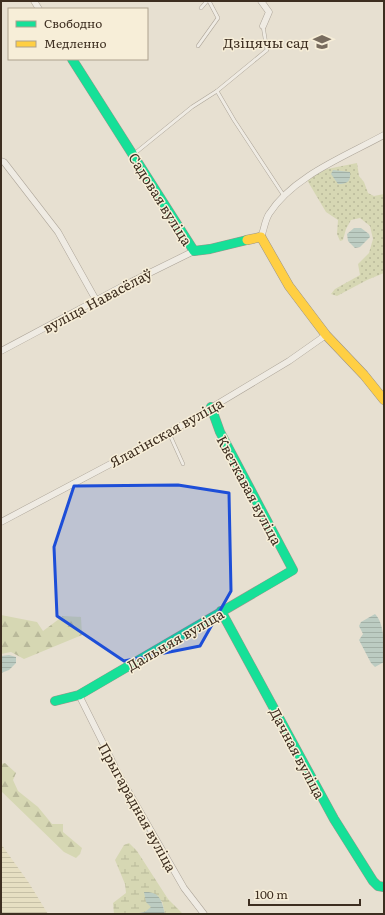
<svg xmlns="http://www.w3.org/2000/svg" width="385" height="915" font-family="Literata,serif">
	<defs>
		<pattern id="farmland-rules" width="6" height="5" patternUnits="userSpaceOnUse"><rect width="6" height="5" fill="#e6dfc2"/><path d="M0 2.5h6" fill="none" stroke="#c6c0a6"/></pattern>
		<pattern id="grass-dots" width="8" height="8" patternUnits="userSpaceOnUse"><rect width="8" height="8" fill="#d6d7b3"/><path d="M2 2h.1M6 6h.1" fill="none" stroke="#b9b99a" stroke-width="1.8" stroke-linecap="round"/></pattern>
		<pattern id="forest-firs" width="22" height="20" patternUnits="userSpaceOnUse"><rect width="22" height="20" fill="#d6d7b3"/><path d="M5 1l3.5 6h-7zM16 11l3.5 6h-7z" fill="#b9b99a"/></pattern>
		<pattern id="wetland-marsh" width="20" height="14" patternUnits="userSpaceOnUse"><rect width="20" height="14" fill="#d6d7b3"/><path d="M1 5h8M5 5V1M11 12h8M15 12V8" fill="none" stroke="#b9b99a"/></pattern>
		<pattern id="water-rules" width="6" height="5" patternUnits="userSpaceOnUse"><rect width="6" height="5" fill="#bcccc2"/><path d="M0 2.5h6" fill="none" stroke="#a2b0a6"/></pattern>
	</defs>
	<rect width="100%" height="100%" fill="#e7e0d1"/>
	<path fill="url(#farmland-rules)" d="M 1,844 L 29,883 L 48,914 L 1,914 Z"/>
	<path fill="url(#grass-dots)" d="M 357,163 L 359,176 L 364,182 L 368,193 L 374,196 L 384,194 L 384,273 L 367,280 L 337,296 L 331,294 L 335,289 L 360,275 L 358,264 L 369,253 L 373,239 L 370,226 L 360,218 L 351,220 L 346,229 L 343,240 L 340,241 L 337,234 L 338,220 L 326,212 L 307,180 L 322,170 Z"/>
	<g fill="url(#forest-firs)">
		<path d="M 1,615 L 37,622 L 43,631 L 63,616 L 81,617 L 82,635 L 24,659 L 11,652 L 1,654 Z"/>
		<path d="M 5,763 L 16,773 L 13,780 L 18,791 L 38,807 L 52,824 L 63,824 L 63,832 L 82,848 L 80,854 L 76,858 L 64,852 L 1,791 L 1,764 Z"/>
	</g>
	<path fill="url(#wetland-marsh)" d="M 129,843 L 137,851 L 168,899 L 183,914 L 165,914 L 162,901 L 145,912 L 133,914 L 114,914 L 113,903 L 126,893 L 125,884 L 115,860 L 124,845 Z"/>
	<g fill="url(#water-rules)">
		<path d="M 333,170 L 350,172 C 351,182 347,184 338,184 L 331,174 Z"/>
		<path d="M 354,228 L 361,228 L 369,234 L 370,237 L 360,247 L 355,248 L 348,241 L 347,234 Z"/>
		<path d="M 375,614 C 385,624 384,647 384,662 L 375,667 L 371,663 L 359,640 L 363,634 L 359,626 L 361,622 Z"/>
		<path d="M 9,655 L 16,657 L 16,663 L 9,670 L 1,673 L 1,656 Z"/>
		<path d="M 144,892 C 160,891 162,901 165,914 L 133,914 L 145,912 L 151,907 L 146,902 Z"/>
	</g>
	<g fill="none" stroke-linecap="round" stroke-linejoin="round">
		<g stroke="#ada599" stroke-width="4">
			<g id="lane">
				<path d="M 201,8 L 207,1"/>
				<path d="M 263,26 L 267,50 L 217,91 L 234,120 L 284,196"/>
				<path d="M 198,46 L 218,18 L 209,1"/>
				<path d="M 134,154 L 192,107 L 217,91"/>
				<path d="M 169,433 L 183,464"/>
			</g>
		</g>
		<g stroke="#ada599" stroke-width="7">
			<g id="street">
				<path d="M 34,1 L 39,9"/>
				<path d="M 261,1 L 269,12 L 263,26"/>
				<path d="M 1,161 L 4,162 L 58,232 L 96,300"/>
				<path d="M 261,237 C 264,230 265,220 269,214 C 293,176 346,156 384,135"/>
				<path d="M 1,351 L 123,286 L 194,251"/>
				<path d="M 1,522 L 169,433 L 289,361 L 326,335"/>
				<path d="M 79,695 L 119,775 L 184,888 L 204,914"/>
			</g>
		</g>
		<g stroke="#9c958a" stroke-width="10">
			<g id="fast">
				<path d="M 72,59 L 194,251 L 210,249 L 247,240"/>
				<path d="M 221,611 L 334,819 L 373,881 L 378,886 L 384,887"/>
				<path d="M 55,701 L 79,695 L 293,570 L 220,432 L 211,407"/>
			</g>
		</g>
		<g stroke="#9c958a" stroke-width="10">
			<path id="slow" d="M 247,240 L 261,237 L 289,286 L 326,335 L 364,375 L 384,400"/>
		</g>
		<use href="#lane" stroke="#efebe3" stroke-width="3"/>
		<use href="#street" stroke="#efebe3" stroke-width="6"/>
		<use href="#fast" stroke="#16e098" stroke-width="9"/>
		<use href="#slow" stroke="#ffcf43" stroke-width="9"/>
	</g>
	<path fill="#1d4ed8" fill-opacity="0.2" stroke="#1d4ed8" stroke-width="3" stroke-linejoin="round" d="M 178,485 L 229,493 L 231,591 L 200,646 L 124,661 L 57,616 L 54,547 L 74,486 Z"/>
	<defs>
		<g id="school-bare" transform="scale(1.38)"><path d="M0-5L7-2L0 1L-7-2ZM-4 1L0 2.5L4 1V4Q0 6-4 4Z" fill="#786c5e" stroke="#f7eed8" stroke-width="2.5" paint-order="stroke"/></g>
	</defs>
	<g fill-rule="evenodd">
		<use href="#school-bare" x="322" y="42"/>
	</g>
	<g text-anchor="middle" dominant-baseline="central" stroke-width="3" stroke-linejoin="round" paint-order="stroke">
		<g font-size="14" fill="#3d2e20" stroke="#f7eed8" text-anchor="end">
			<text x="309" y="42">Дзіцячы сад</text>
		</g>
		<g font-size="14" fill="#3d2e20" stroke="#f7eed8">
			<text transform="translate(161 199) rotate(58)">Садовая вуліца</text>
			<text transform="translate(97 300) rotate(-28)">вуліца Навасёлаў</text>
			<text transform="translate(166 432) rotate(-29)">Ялагінская вуліца</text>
			<text transform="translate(250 490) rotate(62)">Кветкавая вуліца</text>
			<text transform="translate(175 639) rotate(-30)">Дальняя вуліца</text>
			<text transform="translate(298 753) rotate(62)">Дачная вуліца</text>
			<text transform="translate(138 807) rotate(61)">Прыгарадная вуліца</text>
		</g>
	</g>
	<rect width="385" height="915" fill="none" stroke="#3d2e20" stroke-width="4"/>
	<rect x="8" y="8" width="140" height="52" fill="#f7eed8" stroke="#ada18e"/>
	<rect x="16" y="21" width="20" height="6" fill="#16e098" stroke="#ada18e"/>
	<text x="44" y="28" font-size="12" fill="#3d2e20">Свободно</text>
	<rect x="16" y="41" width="20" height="6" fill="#ffcf43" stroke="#ada18e"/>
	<text x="44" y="48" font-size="12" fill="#3d2e20">Медленно</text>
	<path d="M249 899v6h111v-6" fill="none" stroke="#3d2e20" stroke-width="2"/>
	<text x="255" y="899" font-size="12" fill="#3d2e20" stroke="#f7eed8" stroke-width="3" paint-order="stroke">100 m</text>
</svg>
